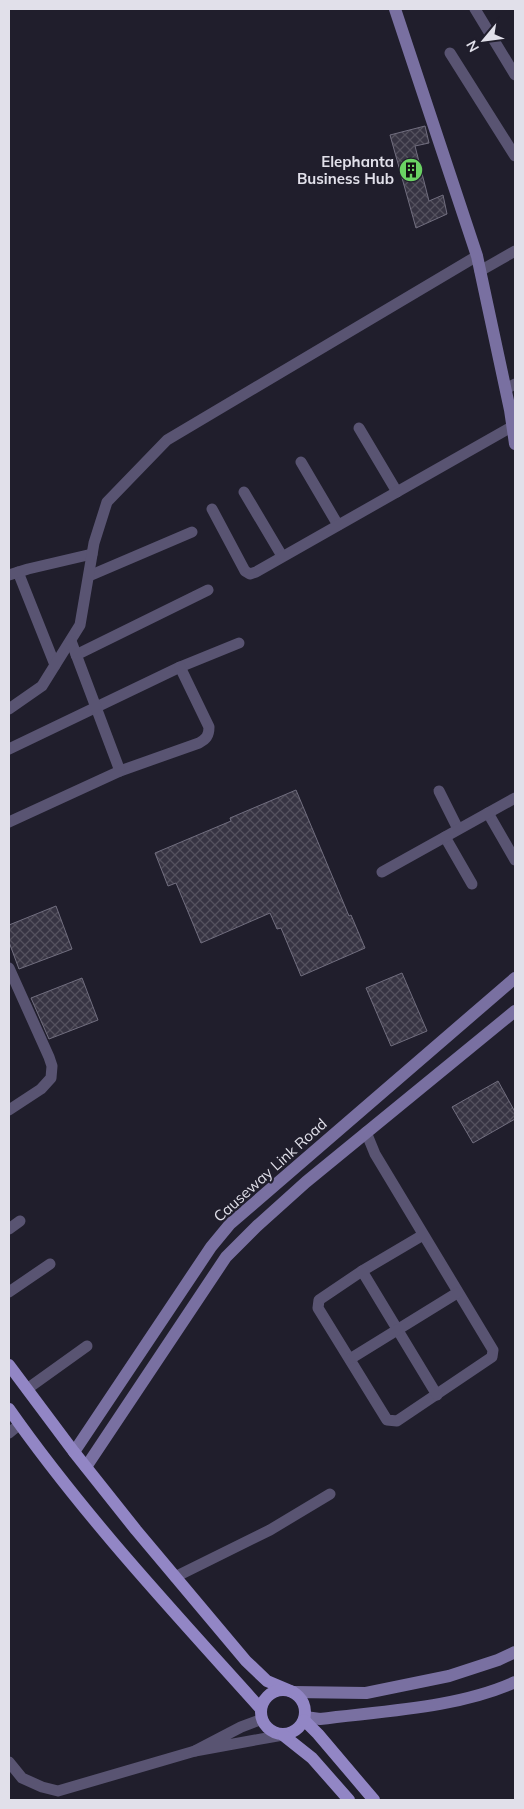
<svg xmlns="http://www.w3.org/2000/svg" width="524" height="1809" font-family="Mulish,sans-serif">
	<defs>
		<pattern id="building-cross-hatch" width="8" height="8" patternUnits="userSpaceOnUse" patternTransform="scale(1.25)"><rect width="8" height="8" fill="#373443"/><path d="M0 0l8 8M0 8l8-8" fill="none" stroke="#54515e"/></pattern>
	</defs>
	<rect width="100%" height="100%" fill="#201e2c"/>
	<g fill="url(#building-cross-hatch)" stroke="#716e7f">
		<path d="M 425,126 L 429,143 L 415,146 L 429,201 L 443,195 L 447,214 L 416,228 L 390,135 Z"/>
		<path d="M 296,790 L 349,916 L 351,915 L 365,948 L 301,976 L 281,928 L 277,929 L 270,913 L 201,943 L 176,883 L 168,886 L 155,853 L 231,821 L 230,818 Z"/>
		<path d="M 56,906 L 72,949 L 19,969 L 9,942 L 9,925 Z"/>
		<path d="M 402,973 L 427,1031 L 391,1046 L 366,988 Z"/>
		<path d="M 82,978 L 98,1020 L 49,1039 L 31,998 Z"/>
		<path d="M 498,1081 L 515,1112 L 515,1119 L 473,1143 L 452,1107 Z"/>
	</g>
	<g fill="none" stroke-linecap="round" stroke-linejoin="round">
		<g stroke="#595472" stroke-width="11">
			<path d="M 475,9 L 515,75"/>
			<path d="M 450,53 L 515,156"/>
			<path d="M 480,271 L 515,251"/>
			<path d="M 506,389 L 515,384"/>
			<path d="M 359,428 L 397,492"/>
			<path d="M 301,462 L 338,525"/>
			<path d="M 244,492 L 282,556"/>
			<path d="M 212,509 L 245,571 L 250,574 L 256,572 L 513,426"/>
			<path d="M 18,572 L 55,665"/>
			<path d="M 9,575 L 28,569 L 92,554"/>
			<path d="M 89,576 L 192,532"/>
			<path d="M 76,655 L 208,590"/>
			<path d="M 9,709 L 42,686 L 80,625 L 94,543 L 107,502 L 167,440 L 477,256"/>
			<path d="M 9,749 L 180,667 L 239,643"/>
			<path d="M 120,771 L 199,743 C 206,739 209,736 209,727 L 180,667"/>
			<path d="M 439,791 L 458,829"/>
			<path d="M 488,813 L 515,860"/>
			<path d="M 9,822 L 120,771 L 71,641"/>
			<path d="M 445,837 L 472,884"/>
			<path d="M 382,872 L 515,798"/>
			<path d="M 9,968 L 49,1057 L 52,1066 L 51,1078 L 41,1089 L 9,1110"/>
			<path d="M 366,1132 L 375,1154 L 493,1350 L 492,1357 L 397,1421 L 387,1420 L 318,1308 L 319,1300 L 362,1271 L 423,1235"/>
			<path d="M 9,1229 L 20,1221"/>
			<path d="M 362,1271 L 437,1395"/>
			<path d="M 9,1292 L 50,1264"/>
			<path d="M 350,1359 L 457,1293"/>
			<path d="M 27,1389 L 87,1346"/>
			<path d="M 9,1433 L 20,1424"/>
			<path d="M 175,1577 L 270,1530 L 330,1494"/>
			<path d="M 262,1719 L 241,1727 L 195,1751 L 283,1735"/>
			<path d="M 9,1762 L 22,1778 L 42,1787 L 58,1791 L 195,1751"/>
		</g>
		<g stroke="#7970a1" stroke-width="12">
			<path d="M 395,9 L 477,256 L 510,410 L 515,444"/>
			<path d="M 74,1452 L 211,1247 L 230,1224 L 515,978"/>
			<path d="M 86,1467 L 226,1257 L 257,1226 L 306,1182 L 515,1011"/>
			<path d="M 293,1692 L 366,1693 L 449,1676 L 498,1660 L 515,1652"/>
			<path d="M 305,1717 L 320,1719 C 382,1711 458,1708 515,1682"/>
		</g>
		<g stroke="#9286c5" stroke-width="12">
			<path d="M 9,1365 L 74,1452 L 136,1530 L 246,1661 L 267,1681 L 293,1692"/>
			<path d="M 9,1409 C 84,1516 174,1612 261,1709"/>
			<circle cx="283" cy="1712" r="22"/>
			<path d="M 304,1720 L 318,1734 L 374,1800"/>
			<path d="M 283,1735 L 312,1758 L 349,1800"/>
		</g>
	</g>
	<defs>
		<g id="building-disc" transform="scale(1.25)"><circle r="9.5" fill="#6ad363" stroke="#201e2c"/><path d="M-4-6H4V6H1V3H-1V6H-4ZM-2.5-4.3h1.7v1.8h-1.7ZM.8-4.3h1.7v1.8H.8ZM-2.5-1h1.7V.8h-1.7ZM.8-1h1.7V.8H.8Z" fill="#111"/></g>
	</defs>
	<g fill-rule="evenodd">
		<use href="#building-disc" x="411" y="170"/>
	</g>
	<g text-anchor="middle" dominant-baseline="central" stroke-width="4.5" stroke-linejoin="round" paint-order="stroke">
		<g font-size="15" font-weight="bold" fill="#e1e0ea" stroke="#201e2c" text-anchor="end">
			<text x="394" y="161">Elephanta<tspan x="394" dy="17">Business Hub</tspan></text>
		</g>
		<g font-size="15" fill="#e1e0ea" stroke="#201e2c">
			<text transform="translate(270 1170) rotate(-42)">Causeway Link Road</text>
		</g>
	</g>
	<rect width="524" height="1809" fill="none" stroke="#e1e0ea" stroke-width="20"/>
	<g transform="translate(484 40) rotate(241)" stroke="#201e2c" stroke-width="4" paint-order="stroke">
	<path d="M0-4L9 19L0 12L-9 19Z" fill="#e1e0ea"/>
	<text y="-8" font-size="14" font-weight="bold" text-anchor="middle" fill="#e1e0ea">N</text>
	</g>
</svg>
